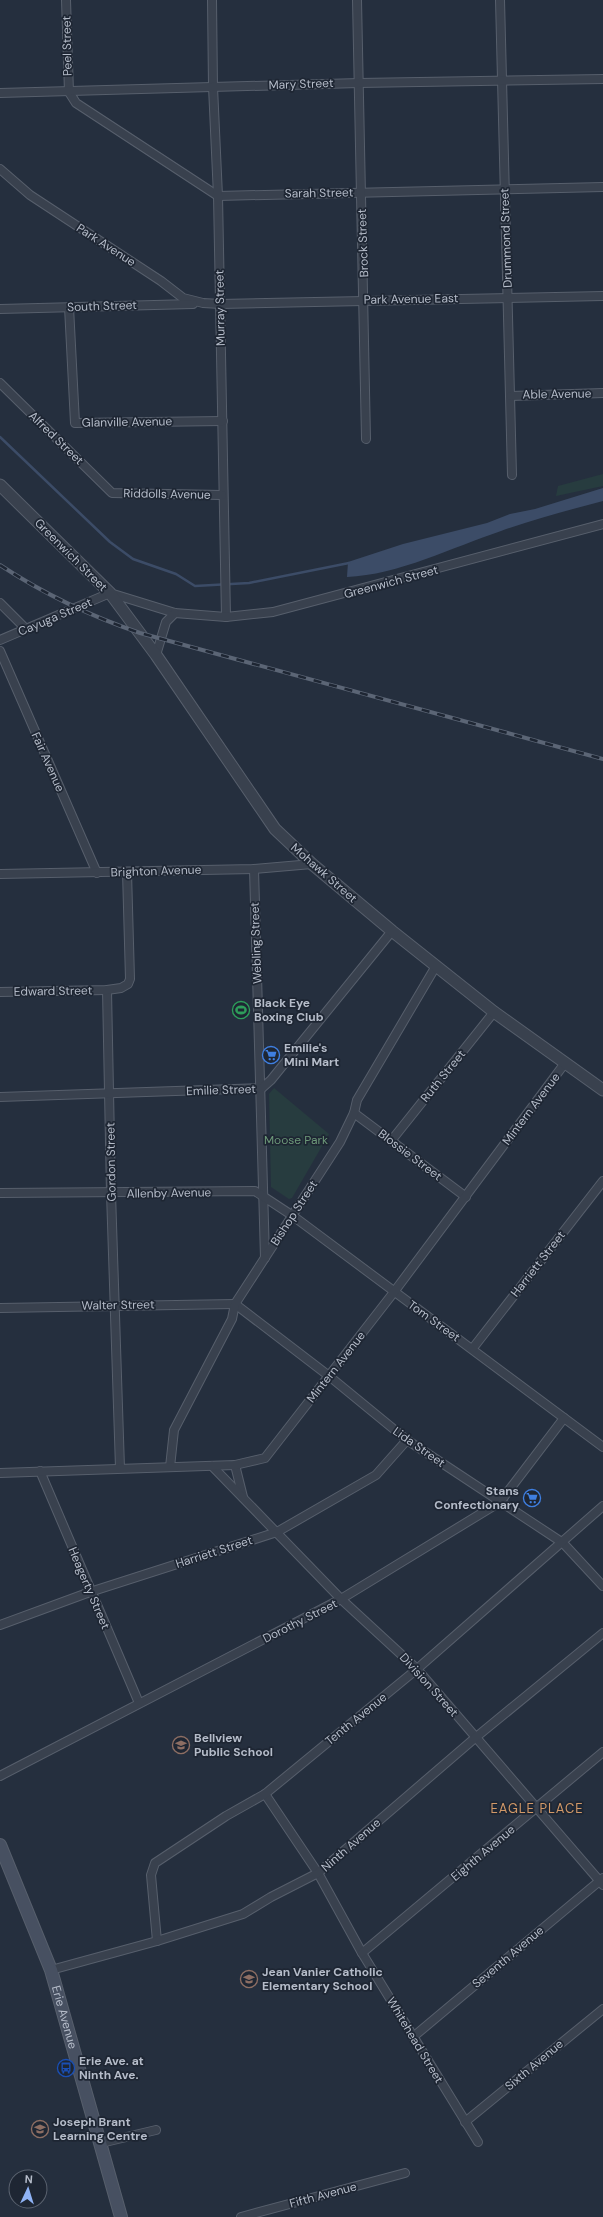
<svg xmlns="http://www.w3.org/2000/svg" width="603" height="2217" font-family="'DM Sans',sans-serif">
	<rect width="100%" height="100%" fill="#252f3e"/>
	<g fill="#273c3f">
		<path d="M 603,474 L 603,486 L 556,496 L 558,486 Z"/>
		<path d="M 274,1088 L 329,1134 L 292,1198 L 289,1199 L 271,1187 L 269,1094 Z"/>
	</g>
	<path fill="#3c4c67" d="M 603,488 L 603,501 C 569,510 534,519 501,531 C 453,547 398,575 347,577 L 348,562 L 403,544 L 487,523 L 510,514 L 535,509 Z"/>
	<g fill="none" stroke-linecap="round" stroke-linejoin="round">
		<path stroke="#3c4c67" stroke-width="2.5" d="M 0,437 L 110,542 L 133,559 L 176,574 L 195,586 L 249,583 L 349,563"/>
		<g stroke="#575f6c" stroke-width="10">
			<g id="minor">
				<path d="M 66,0 L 69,92 L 76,103 L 218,196 L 603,187"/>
				<path d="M 212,0 L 213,87 L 218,196 L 226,617"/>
				<path d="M 357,0 L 366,439"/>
				<path d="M 500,0 L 512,475"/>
				<path d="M 0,93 L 359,83 L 603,79"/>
				<path d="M 0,169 L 30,195 L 161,281 L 183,298 L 203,303 L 220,304 L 603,296"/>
				<path d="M 69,307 L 75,423 L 223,421"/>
				<path d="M 0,309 L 193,304"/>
				<path d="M 0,383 L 112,493 L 222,495"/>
				<path d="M 511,396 L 603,393"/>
				<path d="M 0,603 L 26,629"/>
				<path d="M 0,640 L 110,593 L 175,613 L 226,617 L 273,612 L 603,524"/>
				<path d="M 0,651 L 97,873"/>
				<path d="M 156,655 L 166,622 L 175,613"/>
				<path d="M 254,869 L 265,1258"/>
				<path d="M 0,874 L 254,869 L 312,864"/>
				<path d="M 107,990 L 111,1193 L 120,1468"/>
				<path d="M 0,992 L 107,990 L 121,988 L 128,984 L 130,979 L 127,872"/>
				<path d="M 0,1097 L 262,1088 L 271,1080 L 392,931"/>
				<path d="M 354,1113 L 466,1197"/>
				<path d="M 391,1141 L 494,1012"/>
				<path d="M 0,1193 L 255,1191 L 293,1216 L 603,1447"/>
				<path d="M 235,1304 L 329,1376 L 407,1440 L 563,1543 L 603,1586"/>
				<path d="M 0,1308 L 235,1304"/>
				<path d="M 473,1348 L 603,1181"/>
				<path d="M 235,1465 L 243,1497"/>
				<path d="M 212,1466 L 341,1599 L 417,1669 L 603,1885"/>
				<path d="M 170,1467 L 174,1430 L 232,1319 L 235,1304 L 340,1142 L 354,1113 L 357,1100 L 436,966"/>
				<path d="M 40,1471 L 139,1703"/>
				<path d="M 0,1473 L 235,1465 L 265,1458 L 394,1292 L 565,1063"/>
				<path d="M 0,1625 L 90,1592 L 277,1532 L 376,1475 L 407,1440"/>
				<path d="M 0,1776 L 341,1599 L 500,1502 L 564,1418"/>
				<path d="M 265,1794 L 318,1873 L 362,1953 L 478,2142"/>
				<path d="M 157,1941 L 151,1875 L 155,1863 L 226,1816 L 265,1794 L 417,1669 L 603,1506"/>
				<path d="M 362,1953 L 603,1752"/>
				<path d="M 51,1970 L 157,1941 L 243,1914 L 271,1897 L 318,1873 L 475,1738 L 603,1633"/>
				<path d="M 413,2037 L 603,1878"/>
				<path d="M 465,2122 L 603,2009"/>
				<path d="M 101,2143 L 156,2130"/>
				<path d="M 241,2217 L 405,2173"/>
			</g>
		</g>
		<g stroke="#575f6c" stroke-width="13">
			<path id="tertiary" d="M 0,485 L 110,593 L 156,655 L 275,829 L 312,864 L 392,931 L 494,1012 L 603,1090"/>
		</g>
		<g stroke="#575f6c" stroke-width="14">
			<g id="secondary">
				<path id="s1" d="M 0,1845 L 51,1970 L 121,2217"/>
			</g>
		</g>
		<use href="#minor" stroke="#39414e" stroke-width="8"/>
		<use href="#tertiary" stroke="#39414e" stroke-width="11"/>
		<use href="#secondary" stroke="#475061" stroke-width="12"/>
		<g stroke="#5b6575" stroke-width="4">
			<path id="rail" d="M 0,565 C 44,594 90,616 140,633 L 603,759"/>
		</g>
		<use href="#rail" stroke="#1e2633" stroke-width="2.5" stroke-dasharray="8" stroke-linecap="butt"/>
	</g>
	<defs>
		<g id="stadium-ring" transform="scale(0.9)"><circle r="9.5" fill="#1e2633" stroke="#2e9e5b" stroke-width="1.5"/><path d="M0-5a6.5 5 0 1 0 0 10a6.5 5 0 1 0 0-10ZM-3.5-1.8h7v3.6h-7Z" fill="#2e9e5b"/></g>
		<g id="supermarket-ring" transform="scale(0.9)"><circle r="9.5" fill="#1e2633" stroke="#3f7fe0" stroke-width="1.5"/><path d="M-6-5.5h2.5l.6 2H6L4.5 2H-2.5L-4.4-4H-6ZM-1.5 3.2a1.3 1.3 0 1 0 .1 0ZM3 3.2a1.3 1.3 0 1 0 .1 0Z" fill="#3f7fe0"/></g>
		<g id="school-ring" transform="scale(0.9)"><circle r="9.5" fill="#1e2633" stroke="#8d6e63" stroke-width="1.5"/><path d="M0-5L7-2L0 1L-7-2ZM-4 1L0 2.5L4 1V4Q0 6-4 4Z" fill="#8d6e63"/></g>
		<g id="bus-ring" transform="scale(0.9)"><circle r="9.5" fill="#1e2633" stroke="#1a4fb4" stroke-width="1.5"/><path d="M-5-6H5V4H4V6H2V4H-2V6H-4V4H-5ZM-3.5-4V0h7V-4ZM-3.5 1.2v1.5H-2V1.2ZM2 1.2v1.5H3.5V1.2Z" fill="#1a4fb4"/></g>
	</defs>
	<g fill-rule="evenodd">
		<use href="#stadium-ring" x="241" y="1010"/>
		<use href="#supermarket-ring" x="271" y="1055"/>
		<use href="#supermarket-ring" x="532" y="1498"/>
		<use href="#school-ring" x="181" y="1745"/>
		<use href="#school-ring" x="249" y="1979"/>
		<use href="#bus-ring" x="66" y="2068"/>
		<use href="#school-ring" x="40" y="2129"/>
	</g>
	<g text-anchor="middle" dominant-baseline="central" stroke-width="3.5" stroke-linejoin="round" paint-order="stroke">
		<g font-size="12" fill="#b5bcc9" stroke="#1e2633">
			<text transform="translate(67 46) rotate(-91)">Peel Street</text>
			<text transform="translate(301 84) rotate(-2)">Mary Street</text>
			<text transform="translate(319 193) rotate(-1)">Sarah Street</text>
			<text transform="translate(506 238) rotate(-92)">Drummond Street</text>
			<text transform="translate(363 243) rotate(-92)">Brock Street</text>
			<text transform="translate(106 245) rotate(33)">Park Avenue</text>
			<text transform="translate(411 299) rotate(-1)">Park Avenue East</text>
			<text transform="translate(102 306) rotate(-2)">South Street</text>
			<text transform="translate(220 308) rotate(-91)">Murray Street</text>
			<text transform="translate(557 394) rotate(-1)">Able Avenue</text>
			<text transform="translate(127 422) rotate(-1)">Glanville Avenue</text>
			<text transform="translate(56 438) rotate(44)">Alfred Street</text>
			<text transform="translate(167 494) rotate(1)">Riddolls Avenue</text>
			<text transform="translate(71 555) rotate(45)">Greenwich Street</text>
			<text transform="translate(391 582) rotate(-15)">Greenwich Street</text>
			<text transform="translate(55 617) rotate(-23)">Cayuga Street</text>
			<text transform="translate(48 762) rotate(66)">Fair Avenue</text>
			<text transform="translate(156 871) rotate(-2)">Brighton Avenue</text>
			<text transform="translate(324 873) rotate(41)">Mohawk Street</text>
			<text transform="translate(256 943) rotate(-92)">Webling Street</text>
			<text transform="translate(53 991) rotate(-1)">Edward Street</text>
			<text transform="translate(443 1076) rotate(-51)">Ruth Street</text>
			<text transform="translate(221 1090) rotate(-2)">Emilie Street</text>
			<text transform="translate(531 1109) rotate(-53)">Mintern Avenue</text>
			<text transform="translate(410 1155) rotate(37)">Blossie Street</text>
			<text transform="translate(111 1162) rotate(-91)">Gordon Street</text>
			<text transform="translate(169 1193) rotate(-1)">Allenby Avenue</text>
			<text transform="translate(294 1213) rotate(-57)">Bishop Street</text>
			<text transform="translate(538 1264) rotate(-52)">Harriett Street</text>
			<text transform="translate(118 1305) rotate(-1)">Walter Street</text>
			<text transform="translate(434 1321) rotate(36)">Tom Street</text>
			<text transform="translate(336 1367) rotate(-52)">Mintern Avenue</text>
			<text transform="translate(419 1447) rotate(35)">Lida Street</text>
			<text transform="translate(214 1552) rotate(-18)">Harriett Street</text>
			<text transform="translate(89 1588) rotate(67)">Heagerty Street</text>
			<text transform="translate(300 1621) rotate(-27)">Dorothy Street</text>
			<text transform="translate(429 1685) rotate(48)">Division Street</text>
			<text transform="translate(356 1719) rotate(-39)">Tenth Avenue</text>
			<text transform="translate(351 1845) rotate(-41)">Ninth Avenue</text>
			<text transform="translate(483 1853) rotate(-40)">Eighth Avenue</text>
			<text transform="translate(508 1957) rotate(-40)">Seventh Avenue</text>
			<text stroke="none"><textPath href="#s1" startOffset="184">Erie Avenue</textPath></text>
			<text transform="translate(415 2040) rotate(59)">Whitehead Street</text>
			<text transform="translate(534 2065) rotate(-40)">Sixth Avenue</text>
			<text transform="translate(323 2195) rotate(-15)">Fifth Avenue</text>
		</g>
		<g font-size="12" font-weight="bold" fill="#b5bcc9" stroke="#1e2633" text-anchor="start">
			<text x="254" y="1003">Black Eye<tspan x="254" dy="14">Boxing Club</tspan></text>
			<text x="284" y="1048">Emilie's<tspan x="284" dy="14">Mini Mart</tspan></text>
			<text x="519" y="1491" text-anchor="end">Stans<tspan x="519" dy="14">Confectionary</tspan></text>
			<text x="194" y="1738">Bellview<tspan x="194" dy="14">Public School</tspan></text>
			<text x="262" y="1972">Jean Vanier Catholic<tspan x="262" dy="14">Elementary School</tspan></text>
			<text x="79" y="2061">Erie Ave. at<tspan x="79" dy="14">Ninth Ave.</tspan></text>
			<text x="53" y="2122">Joseph Brant<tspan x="53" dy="14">Learning Centre</tspan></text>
		</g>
		<g font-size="12" fill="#6d9979" stroke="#1e2633">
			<text x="296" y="1140">Moose Park</text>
		</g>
		<g font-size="13" letter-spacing="1" fill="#d29968" stroke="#1e2633">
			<text x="537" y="1808">EAGLE PLACE</text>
		</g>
	</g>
	<g transform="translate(28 2189) rotate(4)"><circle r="19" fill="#1e2633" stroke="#5a626f"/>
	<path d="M0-3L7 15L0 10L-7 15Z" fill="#8fb3f5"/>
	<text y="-6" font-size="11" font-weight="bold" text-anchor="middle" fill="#b5bcc9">N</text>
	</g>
</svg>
